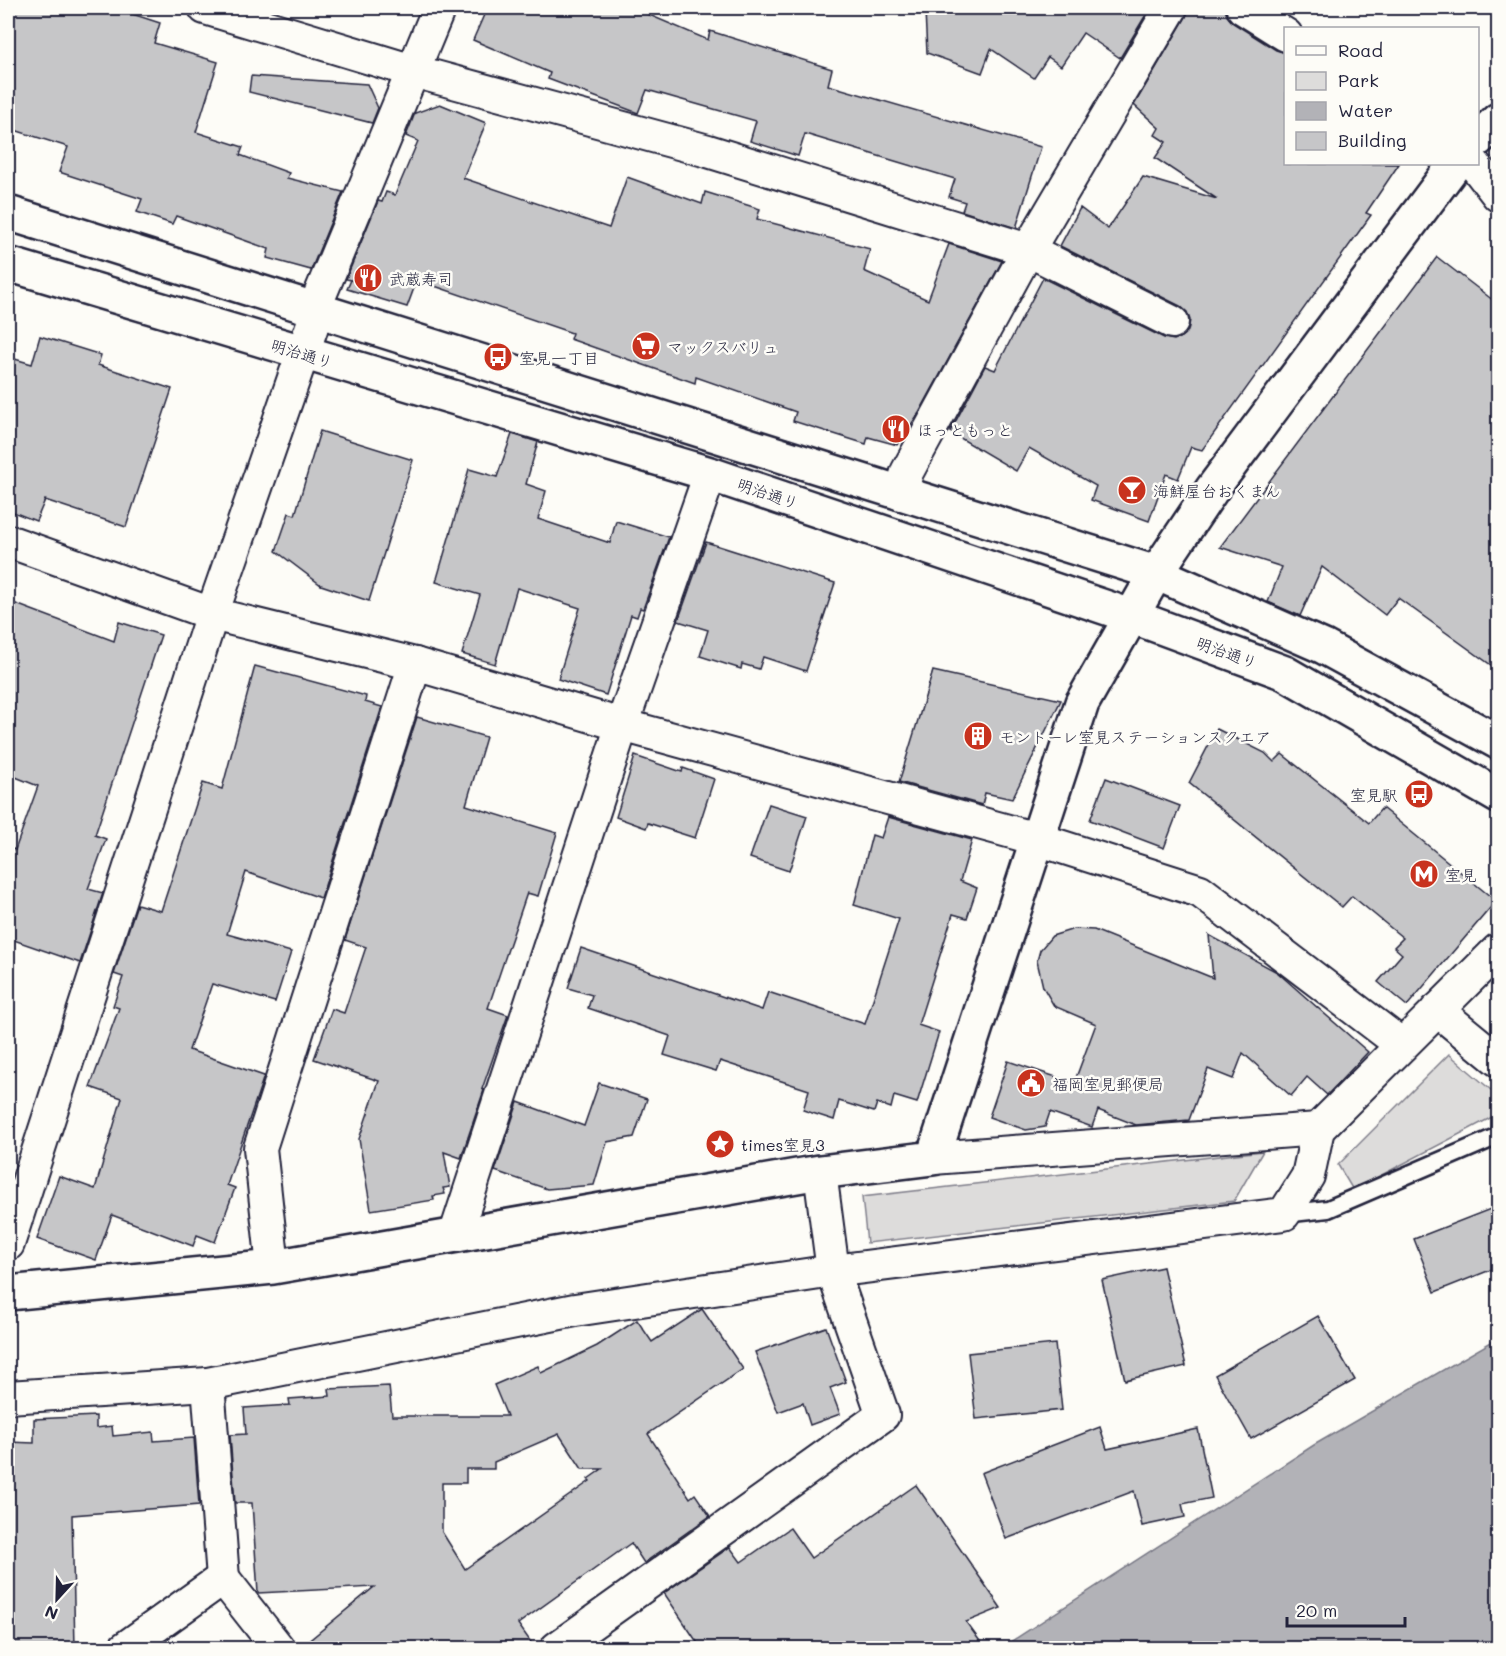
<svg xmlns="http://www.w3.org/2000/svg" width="1506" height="1656" font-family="Mali,'Klee One',sans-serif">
	<rect width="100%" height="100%" fill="#fdfcf7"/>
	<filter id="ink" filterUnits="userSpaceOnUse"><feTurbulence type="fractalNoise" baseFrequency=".0167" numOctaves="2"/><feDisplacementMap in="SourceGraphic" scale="12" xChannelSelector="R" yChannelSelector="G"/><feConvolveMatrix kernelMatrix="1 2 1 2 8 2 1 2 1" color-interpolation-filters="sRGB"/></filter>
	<g filter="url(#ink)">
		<g fill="#dddcdb" stroke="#807f8b" stroke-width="1.5">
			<path d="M 1449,1054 L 1498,1096 L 1498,1114 L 1353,1190 L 1338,1165 Z"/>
			<path d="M 1263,1151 L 1234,1201 L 867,1243 L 862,1197 Z"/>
		</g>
		<path fill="#b2b2b7" stroke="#787885" stroke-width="1.5" d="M 1498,1338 L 1498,1648 L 1001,1648 L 1314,1445 Z"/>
		<g fill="#c6c6c8" stroke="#22223b" stroke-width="1.5" fill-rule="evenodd">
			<path d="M 8,8 L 114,8 L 160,23 L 154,43 L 218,62 L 196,132 L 243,147 L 240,155 L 289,173 L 287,178 L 343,192 L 311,270 L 267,258 L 269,249 L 176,216 L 172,224 L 137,212 L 142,199 L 59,172 L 68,147 L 8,128 Z"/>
			<path d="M 487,8 L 633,8 L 708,40 L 710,31 L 832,69 L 828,85 L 1041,147 L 1016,228 L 962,211 L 965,202 L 949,197 L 955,179 L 805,134 L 798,156 L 750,141 L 756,121 L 647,90 L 638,113 L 548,79 L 550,73 L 473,40 Z"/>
			<path d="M 972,8 L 1150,8 L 1120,58 L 1083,33 L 1061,66 L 1048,57 L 1034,78 L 991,49 L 982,73 L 927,53 L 925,11 Z"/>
			<path d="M 1189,8 L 1225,8 L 1227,16 L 1233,23 L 1276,50 L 1286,53 L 1286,164 L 1399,164 L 1366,213 L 1371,215 L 1202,450 L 1191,447 L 1178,479 L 1166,474 L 1149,521 L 1091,500 L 1096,486 L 1029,448 L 1016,471 L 950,432 L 985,366 L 995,370 L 1043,278 L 1164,338 L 1174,340 L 1181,337 L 1188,331 L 1190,320 L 1187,312 L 1180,306 L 1060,246 L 1080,208 L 1108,229 L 1143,177 L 1217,199 L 1155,158 L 1166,142 L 1155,135 L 1159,128 L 1134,105 L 1186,17 Z"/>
			<path d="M 251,76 L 367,84 L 378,108 L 372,123 L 249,92 Z"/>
			<path d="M 440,104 L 486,123 L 463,178 L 609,228 L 627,177 L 702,204 L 705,192 L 760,209 L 757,219 L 870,249 L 864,271 L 928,300 L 949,244 L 1002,261 L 919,413 L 897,445 L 868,437 L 866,444 L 793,421 L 796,412 L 696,377 L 695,383 L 570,339 L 572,333 L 417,280 L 407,307 L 347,289 L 351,280 L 346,279 L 378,201 L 382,202 L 386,192 L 395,195 L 418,141 L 406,136 L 415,113 Z"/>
			<path d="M 1437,257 L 1498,304 L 1498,670 L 1398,598 L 1385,615 L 1322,567 L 1300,616 L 1268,602 L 1282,567 L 1220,547 Z"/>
			<path d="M 40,336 L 101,355 L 98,365 L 172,389 L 126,527 L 45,500 L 36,521 L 8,510 L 8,357 L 32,364 Z"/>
			<path d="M 320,431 L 413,460 L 369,601 L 321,585 L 276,551 L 289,513 L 295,515 Z"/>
			<path d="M 512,434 L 538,442 L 526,484 L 546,491 L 538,519 L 610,543 L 616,521 L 669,537 L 643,609 L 640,608 L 637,617 L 631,615 L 606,695 L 558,679 L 580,608 L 517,588 L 495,664 L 462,654 L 480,595 L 436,582 L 469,469 L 497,477 Z"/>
			<path d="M 706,542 L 835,583 L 806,671 L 763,657 L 759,669 L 742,664 L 741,669 L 700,656 L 708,630 L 678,621 Z"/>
			<path d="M 8,601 L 114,641 L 119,622 L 161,635 L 95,835 L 106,839 L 88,889 L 103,893 L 80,963 L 8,938 L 8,847 L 15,850 L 38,786 L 8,774 Z"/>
			<path d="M 255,666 L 366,696 L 365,702 L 382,707 L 321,898 L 246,872 L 227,934 L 291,952 L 275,1002 L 212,984 L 189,1050 L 264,1076 L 227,1185 L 235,1188 L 215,1242 L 197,1235 L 193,1246 L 112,1215 L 96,1260 L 37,1239 L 59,1176 L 95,1189 L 122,1098 L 90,1087 L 119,1008 L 113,1006 L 123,977 L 114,974 L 137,904 L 161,911 L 203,783 L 222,789 Z"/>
			<path d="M 933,671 L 1061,700 L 1012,799 L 985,793 L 982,805 L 899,782 Z"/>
			<path d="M 417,717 L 486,737 L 466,805 L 557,833 L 538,896 L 527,893 L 488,1008 L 508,1015 L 482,1089 L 484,1090 L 461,1158 L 444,1152 L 450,1187 L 443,1188 L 445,1194 L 433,1196 L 434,1200 L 371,1210 L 359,1139 L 379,1081 L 314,1059 L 332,1009 L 344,1013 L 366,947 L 345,940 Z"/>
			<path d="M 1217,729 L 1265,753 L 1274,762 L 1282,754 L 1369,823 L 1382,808 L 1496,901 L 1407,1006 L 1378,982 L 1402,954 L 1394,947 L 1403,938 L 1352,896 L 1342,907 L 1189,783 Z"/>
			<path d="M 635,756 L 682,772 L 683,768 L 714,779 L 695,838 L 648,823 L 646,828 L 616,817 Z"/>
			<path d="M 1106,778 L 1180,806 L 1164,848 L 1090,820 Z"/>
			<path d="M 769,804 L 807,816 L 789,871 L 750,858 Z"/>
			<path d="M 888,817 L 972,840 L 960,881 L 977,888 L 967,918 L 953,914 L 918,1025 L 939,1032 L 917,1103 L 894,1096 L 891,1108 L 877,1103 L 874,1112 L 839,1101 L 834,1120 L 803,1110 L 809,1090 L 720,1061 L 716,1071 L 664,1055 L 670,1036 L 588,1008 L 592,995 L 568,988 L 581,948 L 762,1010 L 768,992 L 865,1024 L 899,919 L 854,905 L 872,835 L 881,838 Z"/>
			<path d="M 1074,929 L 1094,930 L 1213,978 L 1209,935 L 1277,972 L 1368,1052 L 1327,1095 L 1307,1077 L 1291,1096 L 1243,1053 L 1233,1079 L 1208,1069 L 1189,1120 L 1136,1125 L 1098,1110 L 1092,1127 L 1050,1112 L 1045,1127 L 1026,1130 L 989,1117 L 1008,1061 L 1074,1083 L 1096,1024 L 1054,1006 L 1043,987 L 1037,961 L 1040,950 L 1052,936 Z"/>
			<path d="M 599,1083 L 647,1099 L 634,1137 L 607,1142 L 594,1185 L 547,1189 L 495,1171 L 518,1102 L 584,1126 Z"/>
			<path d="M 1498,1206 L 1498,1267 L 1435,1292 L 1414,1239 Z"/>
			<path d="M 1163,1267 L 1186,1366 L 1125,1380 L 1102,1280 Z"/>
			<path d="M 702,1309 L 743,1369 L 648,1434 L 690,1498 L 695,1494 L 710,1516 L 644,1563 L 631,1543 L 518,1624 L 535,1648 L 300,1648 L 374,1587 L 258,1593 L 252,1503 L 235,1503 L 230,1435 L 246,1434 L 244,1408 L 290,1405 L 289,1399 L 330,1396 L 329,1389 L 389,1386 L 392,1416 L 507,1416 L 494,1385 L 538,1366 L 541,1373 L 597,1346 L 637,1320 L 652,1342 ZM 559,1434 L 582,1469 L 602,1469 L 588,1479 L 590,1481 L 465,1569 L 442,1532 L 442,1483 L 466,1483 L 466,1469 L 494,1469 L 494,1462 Z"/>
			<path d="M 1318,1316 L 1355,1380 L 1251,1439 L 1215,1375 Z"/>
			<path d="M 826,1327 L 846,1382 L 830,1388 L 840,1414 L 810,1425 L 803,1403 L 778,1412 L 755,1352 Z"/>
			<path d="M 1055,1344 L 1062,1410 L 976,1419 L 968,1353 Z"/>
			<path d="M 96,1416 L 96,1428 L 112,1426 L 113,1436 L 153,1432 L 154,1441 L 194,1438 L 199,1505 L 72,1515 L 75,1648 L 8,1648 L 8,1442 L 34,1443 L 34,1419 Z"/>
			<path d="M 1100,1427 L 1107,1449 L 1198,1429 L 1212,1498 L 1182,1504 L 1185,1517 L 1142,1526 L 1134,1491 L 1006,1539 L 981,1473 Z"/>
			<path d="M 916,1485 L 1001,1608 L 966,1622 L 985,1648 L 701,1648 L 664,1593 L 730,1547 L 741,1562 L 790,1528 L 811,1558 Z"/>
		</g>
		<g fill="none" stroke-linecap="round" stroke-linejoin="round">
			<g stroke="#22223b" stroke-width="21">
				<path id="service" d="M 1284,1214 L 1328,1209 L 1498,1136"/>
			</g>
			<g stroke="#22223b" stroke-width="36">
				<g id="minor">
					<path d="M 205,8 L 413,71 L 708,151 L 1028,250 L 1172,322"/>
					<path d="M 1243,8 L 1286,35"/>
					<path d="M 1474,164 L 1498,195"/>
					<path d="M 901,494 L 907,472 L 1028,250 L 1171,8"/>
					<path d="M 8,541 L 212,614 L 415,664 L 622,725 L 1037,839 L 1200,891 L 1402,1045"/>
					<path d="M 1437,1010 L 1498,1060"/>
					<path d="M 933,1158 L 1318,1129 L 1498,950"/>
					<path d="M 455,1236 L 622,725 L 710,474"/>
					<path d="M 8,1244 L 212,614 L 317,312 L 320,295 L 439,8"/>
					<path d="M 273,1267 L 260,1148 L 415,664"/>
					<path d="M 208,1384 L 223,1578"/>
					<path d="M 8,1397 L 208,1384 L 575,1310 L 833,1271 L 1284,1214 L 1308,1176 L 1318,1129"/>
					<path d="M 125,1648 L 223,1578 L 278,1648"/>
					<path d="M 557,1648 L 883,1415 L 833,1271 L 820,1172"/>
				</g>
			</g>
			<g stroke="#22223b" stroke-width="38">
				<g id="tertiary">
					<path d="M 1478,139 L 1498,120"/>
					<path d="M 8,213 L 1156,573 L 1324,647 L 1498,742"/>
					<path d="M 8,264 L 710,474 L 1131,616 L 1285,673 L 1498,796"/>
					<path d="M 8,1293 L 273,1267 L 820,1172 L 933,1158 L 1082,703 L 1156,573 L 1213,488 L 1455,164"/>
				</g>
			</g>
			<use href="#service" stroke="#fdfcf7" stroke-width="16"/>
			<use href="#minor" stroke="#fdfcf7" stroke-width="32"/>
			<use href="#tertiary" stroke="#fdfcf7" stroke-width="33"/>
		</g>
	</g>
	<defs>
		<g id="restaurant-disc" transform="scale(1.5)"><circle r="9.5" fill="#c8321e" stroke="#fdfcf7"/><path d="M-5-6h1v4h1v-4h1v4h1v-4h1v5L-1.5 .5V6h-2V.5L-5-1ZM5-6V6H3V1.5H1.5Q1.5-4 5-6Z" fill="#fff"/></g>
		<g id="supermarket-disc" transform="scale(1.5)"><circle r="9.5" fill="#c8321e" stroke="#fdfcf7"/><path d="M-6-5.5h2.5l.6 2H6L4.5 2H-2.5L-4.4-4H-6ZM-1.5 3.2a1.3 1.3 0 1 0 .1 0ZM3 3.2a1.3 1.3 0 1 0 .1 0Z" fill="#fff"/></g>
		<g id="bus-disc" transform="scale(1.5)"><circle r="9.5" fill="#c8321e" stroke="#fdfcf7"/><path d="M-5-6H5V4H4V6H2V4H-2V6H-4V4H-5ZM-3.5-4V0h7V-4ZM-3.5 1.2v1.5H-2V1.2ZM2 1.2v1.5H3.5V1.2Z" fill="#fff"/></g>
		<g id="bar-disc" transform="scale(1.5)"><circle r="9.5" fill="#c8321e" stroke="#fdfcf7"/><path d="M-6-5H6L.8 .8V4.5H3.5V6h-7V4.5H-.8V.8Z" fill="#fff"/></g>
		<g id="building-disc" transform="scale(1.5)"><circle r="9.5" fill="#c8321e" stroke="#fdfcf7"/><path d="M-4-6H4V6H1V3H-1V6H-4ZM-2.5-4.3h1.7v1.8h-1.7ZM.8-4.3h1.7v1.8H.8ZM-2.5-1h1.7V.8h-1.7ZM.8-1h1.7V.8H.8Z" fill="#fff"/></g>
		<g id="metro-disc" transform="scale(1.5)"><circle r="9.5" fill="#c8321e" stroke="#fdfcf7"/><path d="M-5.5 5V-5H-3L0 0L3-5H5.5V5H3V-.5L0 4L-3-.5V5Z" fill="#fff"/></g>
		<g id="civic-disc" transform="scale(1.5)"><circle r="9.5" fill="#c8321e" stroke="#fdfcf7"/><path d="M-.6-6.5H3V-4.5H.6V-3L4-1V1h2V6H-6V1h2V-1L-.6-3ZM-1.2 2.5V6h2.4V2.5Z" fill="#fff"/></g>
		<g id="sight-disc" transform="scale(1.5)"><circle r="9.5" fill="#c8321e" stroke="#fdfcf7"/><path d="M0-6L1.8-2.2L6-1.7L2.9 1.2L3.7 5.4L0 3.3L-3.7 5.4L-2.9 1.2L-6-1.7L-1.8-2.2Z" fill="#fff"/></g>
	</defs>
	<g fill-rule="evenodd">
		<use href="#restaurant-disc" x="368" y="278"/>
		<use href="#supermarket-disc" x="646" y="346"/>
		<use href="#bus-disc" x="498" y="357"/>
		<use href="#restaurant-disc" x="896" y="429"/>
		<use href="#bar-disc" x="1132" y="490"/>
		<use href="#building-disc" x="978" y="736"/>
		<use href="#bus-disc" x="1419" y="794"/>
		<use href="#metro-disc" x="1424" y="874"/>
		<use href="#civic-disc" x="1031" y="1083"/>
		<use href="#sight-disc" x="720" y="1144"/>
	</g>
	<g text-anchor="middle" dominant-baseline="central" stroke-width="5" stroke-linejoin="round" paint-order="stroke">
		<g font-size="16" fill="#22223b" stroke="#fdfcf7" text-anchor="start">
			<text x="389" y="278">武蔵寿司</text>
			<text x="667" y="346">マックスバリュ</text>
			<text x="519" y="357">室見一丁目</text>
			<text x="917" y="429">ほっともっと</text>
			<text x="1153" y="490">海鮮屋台おくまん</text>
			<text x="999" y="736">モントーレ室見ステーションスクエア</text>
			<text x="1398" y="794" text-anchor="end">室見駅</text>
			<text x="1445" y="874">室見</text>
			<text x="1052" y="1083">福岡室見郵便局</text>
			<text x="741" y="1144">times室見3</text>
		</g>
		<g font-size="16" fill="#22223b" stroke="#fdfcf7">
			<text transform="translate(302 353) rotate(17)">明治通り</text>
			<text transform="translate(768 493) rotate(19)">明治通り</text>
			<text transform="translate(1227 652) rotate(20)">明治通り</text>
		</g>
	</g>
	<rect width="1506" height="1656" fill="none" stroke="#fdfcf7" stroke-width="30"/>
	<rect x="15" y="15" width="1476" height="1626" fill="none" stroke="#22223b" stroke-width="2" filter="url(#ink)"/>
	<rect x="1284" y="27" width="195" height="138" fill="#fdfcf7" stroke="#a5a5ac" stroke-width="1.5"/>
	<rect x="1296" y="46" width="30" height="9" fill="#fdfcf7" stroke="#a5a5ac" stroke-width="1.5"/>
	<text x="1338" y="57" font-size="18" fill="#22223b">Road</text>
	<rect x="1296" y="72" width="30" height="18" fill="#dddcdb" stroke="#a5a5ac" stroke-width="1.5"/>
	<text x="1338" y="87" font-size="18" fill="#22223b">Park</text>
	<rect x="1296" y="102" width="30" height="18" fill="#b2b2b7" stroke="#a5a5ac" stroke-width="1.5"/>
	<text x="1338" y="117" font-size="18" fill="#22223b">Water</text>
	<rect x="1296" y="132" width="30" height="18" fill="#c6c6c8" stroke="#a5a5ac" stroke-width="1.5"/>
	<text x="1338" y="147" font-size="18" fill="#22223b">Building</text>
	<g transform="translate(57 1599) rotate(202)" stroke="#fdfcf7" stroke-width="4.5" paint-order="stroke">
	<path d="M0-4.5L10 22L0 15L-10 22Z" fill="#22223b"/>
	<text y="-9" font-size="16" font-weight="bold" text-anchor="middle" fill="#22223b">N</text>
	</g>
	<path d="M1287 1617v9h118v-9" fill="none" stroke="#22223b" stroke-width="3"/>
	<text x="1296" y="1617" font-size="18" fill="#22223b" stroke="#fdfcf7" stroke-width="4.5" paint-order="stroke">20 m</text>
</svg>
